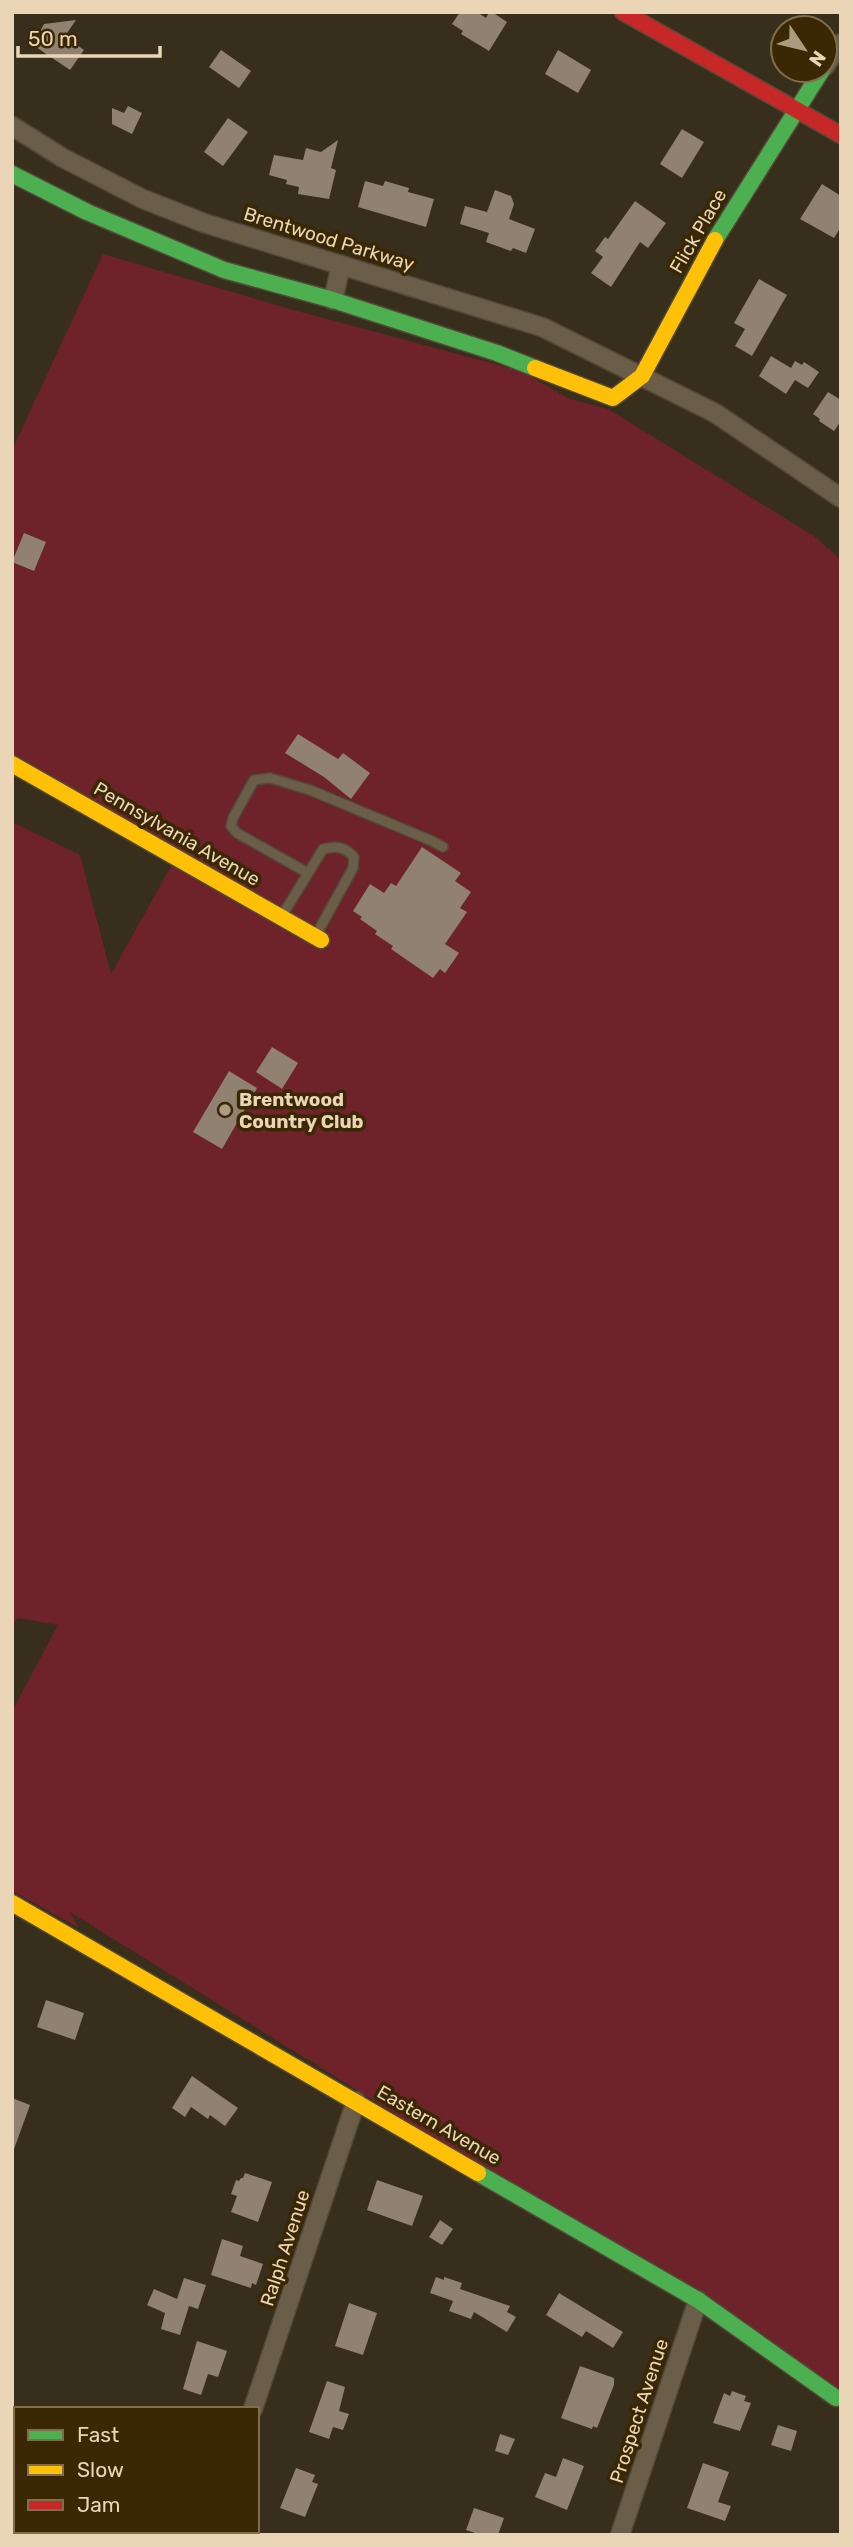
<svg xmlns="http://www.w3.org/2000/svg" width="853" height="2547" font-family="Rubik,sans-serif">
	<rect width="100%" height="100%" fill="#382e1c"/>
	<path fill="#6e2229" d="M 103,254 L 290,309 L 521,371 L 570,399 L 608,409 L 817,538 L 841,560 L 841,2391 L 70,1912 L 79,1928 L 12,1891 L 12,1711 L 58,1625 L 18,1618 L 12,1625 L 12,822 L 80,855 L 111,974 L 175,859 L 12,764 L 12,450 Z"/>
	<g fill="#918170">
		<path d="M 460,12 L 477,12 L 486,18 L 489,12 L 492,12 L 507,22 L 489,51 L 461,34 L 463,31 L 452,24 Z"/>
		<path d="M 76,20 L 65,36 L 84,50 L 70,70 L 33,45 L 44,24 Z"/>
		<path d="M 221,50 L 251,71 L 239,88 L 209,67 Z"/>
		<path d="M 558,50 L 591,70 L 578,93 L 545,74 Z"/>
		<path d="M 128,106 L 142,113 L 132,134 L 112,124 L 112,108 L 124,113 Z"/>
		<path d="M 228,118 L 248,132 L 223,166 L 204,152 Z"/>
		<path d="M 682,129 L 704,142 L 682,178 L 660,164 Z"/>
		<path d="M 338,140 L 331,168 L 336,170 L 329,199 L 298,194 L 299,187 L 286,184 L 287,180 L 269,175 L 274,155 L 303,160 L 306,148 L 321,152 Z"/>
		<path d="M 365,181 L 383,186 L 385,181 L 409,188 L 408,192 L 434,199 L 426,227 L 358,207 Z"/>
		<path d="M 822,184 L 841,196 L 841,227 L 834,238 L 800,219 Z"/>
		<path d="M 495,190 L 511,196 L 514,204 L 509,219 L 535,229 L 526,253 L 513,248 L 511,251 L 486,242 L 489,233 L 460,224 L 465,206 L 487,212 Z"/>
		<path d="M 635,201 L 666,223 L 648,248 L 640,242 L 611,287 L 591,273 L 603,257 L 595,251 L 605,237 L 608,239 Z"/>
		<path d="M 759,279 L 787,295 L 752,356 L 735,346 L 745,329 L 734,323 Z"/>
		<path d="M 771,356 L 791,368 L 795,361 L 802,365 L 804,362 L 819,372 L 808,388 L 795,380 L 786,394 L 759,376 Z"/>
		<path d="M 828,392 L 841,400 L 841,421 L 834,431 L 819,421 L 820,419 L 813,414 Z"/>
		<path d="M 24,533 L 46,542 L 34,571 L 12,562 Z"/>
		<path d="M 298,734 L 338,759 L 343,753 L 370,773 L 351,799 L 324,777 L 285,753 Z"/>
		<path d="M 422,847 L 461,873 L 455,881 L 471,892 L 460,908 L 467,912 L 445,944 L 459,953 L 445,973 L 440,969 L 433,978 L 391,949 L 393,946 L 375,934 L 377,931 L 360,919 L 362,917 L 353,911 L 370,884 L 384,893 L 391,883 L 396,886 Z"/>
		<path d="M 272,1047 L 298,1063 L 282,1089 L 256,1072 Z"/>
		<path d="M 229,1071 L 257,1088 L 222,1149 L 193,1132 Z"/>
		<path d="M 46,2000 L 84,2013 L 75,2040 L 37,2027 Z"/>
		<path d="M 192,2076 L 238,2108 L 225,2126 L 210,2115 L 208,2119 L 191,2107 L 185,2117 L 172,2108 Z"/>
		<path d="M 12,2098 L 30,2105 L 14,2149 L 12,2148 Z"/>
		<path d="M 245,2173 L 272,2182 L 258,2222 L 231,2212 L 237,2196 L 231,2194 L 236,2180 L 239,2181 L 241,2178 L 243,2178 Z"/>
		<path d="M 377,2180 L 423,2196 L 412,2226 L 367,2210 Z"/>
		<path d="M 440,2220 L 453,2229 L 442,2245 L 429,2237 Z"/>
		<path d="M 222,2239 L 243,2246 L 240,2256 L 263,2264 L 256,2285 L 252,2283 L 251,2288 L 211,2275 Z"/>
		<path d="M 436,2277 L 444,2280 L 444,2277 L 462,2283 L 460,2289 L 510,2306 L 507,2312 L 516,2317 L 507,2332 L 474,2312 L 471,2319 L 449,2311 L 453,2301 L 430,2293 Z"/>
		<path d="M 184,2278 L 206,2285 L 198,2309 L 189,2306 L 180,2335 L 161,2329 L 165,2313 L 147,2305 L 154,2289 L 177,2299 Z"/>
		<path d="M 559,2293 L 623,2332 L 613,2348 L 586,2331 L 582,2337 L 546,2315 Z"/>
		<path d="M 349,2303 L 377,2313 L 363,2355 L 335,2346 Z"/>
		<path d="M 197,2341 L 227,2351 L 218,2377 L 208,2374 L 201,2395 L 183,2389 Z"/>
		<path d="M 580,2366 L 614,2378 L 614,2385 L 597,2428 L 593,2426 L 592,2429 L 561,2418 Z"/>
		<path d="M 327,2381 L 345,2387 L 339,2411 L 349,2414 L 343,2430 L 333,2427 L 329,2439 L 309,2432 Z"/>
		<path d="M 732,2391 L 746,2396 L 744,2401 L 751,2403 L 740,2431 L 713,2423 L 724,2393 L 730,2396 Z"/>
		<path d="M 778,2425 L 797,2431 L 791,2451 L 771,2445 Z"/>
		<path d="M 500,2434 L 515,2439 L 508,2455 L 495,2451 Z"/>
		<path d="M 563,2458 L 584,2466 L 567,2510 L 535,2497 L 545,2473 L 556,2477 Z"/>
		<path d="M 703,2463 L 729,2472 L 718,2502 L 731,2506 L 725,2521 L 687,2508 Z"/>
		<path d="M 296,2468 L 315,2475 L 312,2482 L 318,2484 L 305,2517 L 280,2508 Z"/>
		<path d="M 474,2508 L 504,2518 L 498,2535 L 481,2535 L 466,2530 Z"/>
	</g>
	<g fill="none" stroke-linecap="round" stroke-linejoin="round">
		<g stroke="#534939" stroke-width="12">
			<g id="lane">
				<path d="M 308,873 L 237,833 L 231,826 L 233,818 L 254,780 L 270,778 L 310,790 L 432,841 L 443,847"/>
				<path d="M 283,914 L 323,849 C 336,846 344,846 354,857 L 353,868 L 316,935"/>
			</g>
		</g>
		<g stroke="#534939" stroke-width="21">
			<g id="street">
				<path d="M 825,66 L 841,43"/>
				<path d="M 12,126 L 63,158 L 143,199 L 204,223 L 542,327 L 715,413 L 841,498"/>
				<path d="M 333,300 L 341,265"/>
				<path d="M 253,2409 L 356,2101"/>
				<path d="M 211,2535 L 212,2531"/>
				<path d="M 620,2535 L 698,2300"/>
			</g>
		</g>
		<g stroke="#534939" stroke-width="19">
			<g id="fast">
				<path d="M 12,174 L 87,212 L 224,270 L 333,300 L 497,353 L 535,368"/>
				<path d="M 715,240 L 822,70"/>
				<path d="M 478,2173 L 698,2300 L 836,2398"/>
			</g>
		</g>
		<g stroke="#534939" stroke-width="19">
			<g id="slow">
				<path d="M 535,368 L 613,398 L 642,376 L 715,240"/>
				<path d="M 12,764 L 321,940"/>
				<path d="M 12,1903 L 478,2173"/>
			</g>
		</g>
		<g stroke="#534939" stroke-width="19">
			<path id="jam" d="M 623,12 L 841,135"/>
		</g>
		<use href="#lane" stroke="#6a5e48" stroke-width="9"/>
		<use href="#street" stroke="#6a5e48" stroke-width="18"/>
		<use href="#fast" stroke="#4caf50" stroke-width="16"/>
		<use href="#slow" stroke="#ffc107" stroke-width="16"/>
		<use href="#jam" stroke="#c62828" stroke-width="16"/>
	</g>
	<circle fill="#ac9b81" stroke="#3a2704" stroke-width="2.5" cx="225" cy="1110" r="7"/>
	<g text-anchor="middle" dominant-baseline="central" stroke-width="7" stroke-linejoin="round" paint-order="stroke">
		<g font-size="19" fill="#ead5b7" stroke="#3a2704">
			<text transform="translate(698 231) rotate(-60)">Flick Place</text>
			<text transform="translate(329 239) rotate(17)">Brentwood Parkway</text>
			<text transform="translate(177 834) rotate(30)">Pennsylvania Avenue</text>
			<text transform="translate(439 2125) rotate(30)">Eastern Avenue</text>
			<text transform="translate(285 2248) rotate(-72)">Ralph Avenue</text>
			<text transform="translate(639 2411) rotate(-72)">Prospect Avenue</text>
		</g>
		<g font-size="19" font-weight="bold" fill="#ead5b7" stroke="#3a2704" text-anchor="start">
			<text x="239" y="1099">Brentwood<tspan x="239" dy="22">Country Club</tspan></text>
		</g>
	</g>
	<rect width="853" height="2547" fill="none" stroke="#ead5b7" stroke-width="28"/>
	<rect x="14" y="2407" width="245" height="126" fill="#3a2704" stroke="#806d4c" stroke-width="2"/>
	<rect x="28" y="2430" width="35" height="10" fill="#4caf50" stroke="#806d4c" stroke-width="2"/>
	<text x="77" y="2442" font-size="21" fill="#ead5b7">Fast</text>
	<rect x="28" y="2465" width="35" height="10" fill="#ffc107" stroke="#806d4c" stroke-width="2"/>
	<text x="77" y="2477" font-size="21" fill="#ead5b7">Slow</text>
	<rect x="28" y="2500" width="35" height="10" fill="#c62828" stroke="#806d4c" stroke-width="2"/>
	<text x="77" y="2512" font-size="21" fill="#ead5b7">Jam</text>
	<g transform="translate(804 49) rotate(125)"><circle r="33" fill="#3a2704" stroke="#806d4c" stroke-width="2"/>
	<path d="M0-5L12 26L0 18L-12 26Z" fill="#ac9b81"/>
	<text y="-10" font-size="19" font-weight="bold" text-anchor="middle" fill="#ead5b7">N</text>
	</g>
	<path d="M18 46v10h142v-10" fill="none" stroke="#ead5b7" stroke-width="3.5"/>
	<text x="28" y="46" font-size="21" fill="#ead5b7" stroke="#3a2704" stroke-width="5" paint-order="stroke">50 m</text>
</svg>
